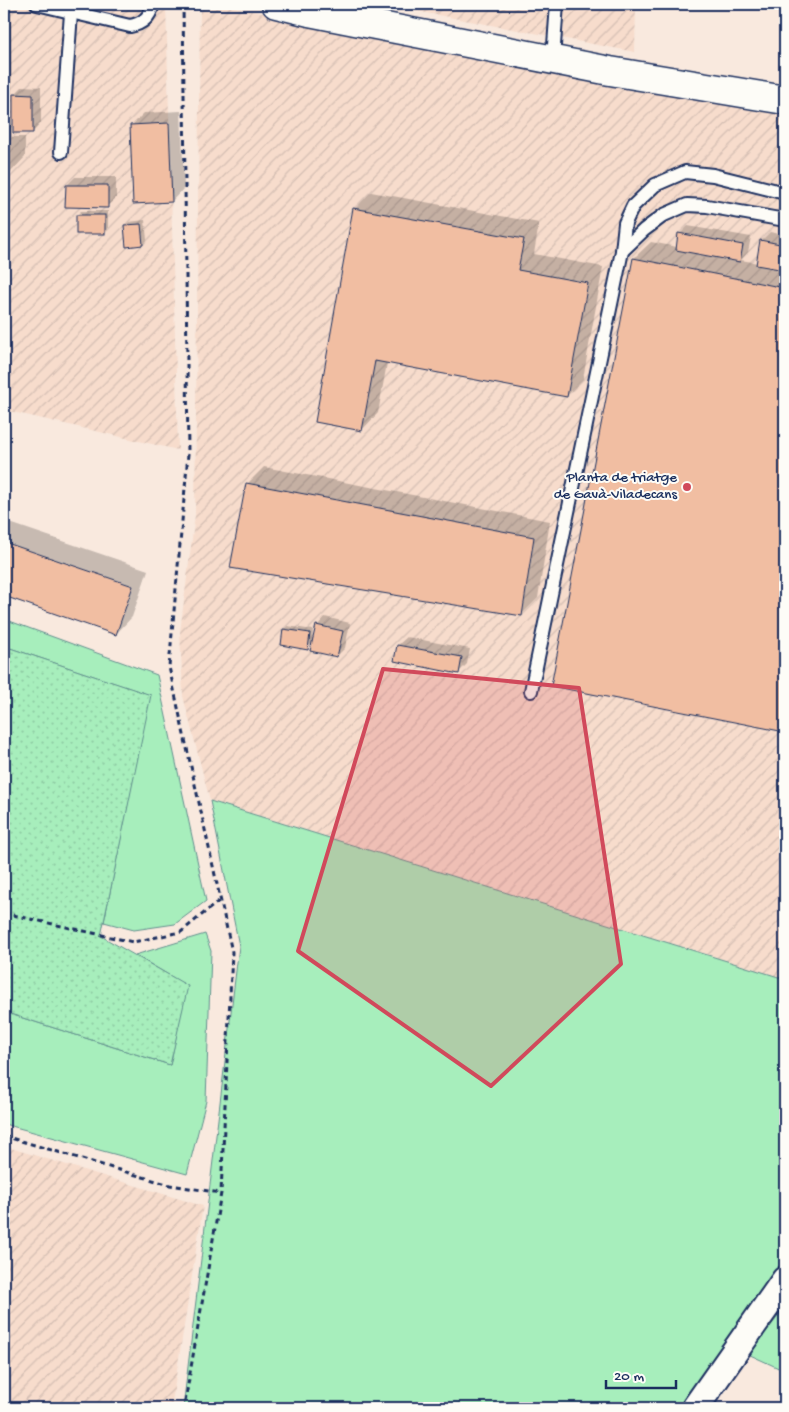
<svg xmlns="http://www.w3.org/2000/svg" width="789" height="1412" font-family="'Gochi Hand',sans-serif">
	<defs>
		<pattern id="industrial-furrows" width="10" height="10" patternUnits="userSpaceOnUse" patternTransform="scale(1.25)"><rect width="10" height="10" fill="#f7dccc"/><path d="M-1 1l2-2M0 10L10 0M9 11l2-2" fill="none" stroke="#d3bdb2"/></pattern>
		<pattern id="garden-dots" width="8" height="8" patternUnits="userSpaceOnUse" patternTransform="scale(1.25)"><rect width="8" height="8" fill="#a7eebc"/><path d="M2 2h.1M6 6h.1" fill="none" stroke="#8fcca4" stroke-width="1.8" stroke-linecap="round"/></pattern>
	</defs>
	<rect width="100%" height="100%" fill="#f9e9de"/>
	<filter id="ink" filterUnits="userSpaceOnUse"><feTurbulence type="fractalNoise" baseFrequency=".02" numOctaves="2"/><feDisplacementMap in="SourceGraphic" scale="10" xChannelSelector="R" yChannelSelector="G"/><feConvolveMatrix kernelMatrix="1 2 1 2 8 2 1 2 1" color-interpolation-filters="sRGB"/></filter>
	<g filter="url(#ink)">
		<g fill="url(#industrial-furrows)">
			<path d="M 4,4 L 166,4 L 178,450 L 4,410 Z"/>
			<path d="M 200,4 L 217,4 L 785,115 L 785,979 L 210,801 L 183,696 L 180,632 L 195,515 Z"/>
			<path d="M 411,4 L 636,4 L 635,52 L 411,10 Z"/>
			<path d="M 4,1146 L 203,1206 L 171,1408 L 4,1408 Z"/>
		</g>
		<g fill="#a7eebc" stroke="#618e8d">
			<path d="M 4,619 L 157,675 L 206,901 L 175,924 L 134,930 L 104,922 L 150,695 L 4,646 Z"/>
			<path d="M 210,801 L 785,979 L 785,1262 L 678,1408 L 183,1408 L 239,946 Z"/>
			<path d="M 205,934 L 211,951 L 206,1101 L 187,1174 L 4,1124 L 4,1012 L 170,1065 L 187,986 L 135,955 Z"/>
			<path d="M 785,1308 L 785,1371 L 748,1354 Z"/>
		</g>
		<path fill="url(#garden-dots)" stroke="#618e8d" d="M 4,646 L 151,695 L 101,936 L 188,986 L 170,1065 L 4,1012 Z"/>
		<g fill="#0003">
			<path d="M 4,7 L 11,7 L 12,137 L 25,137 L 25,157 L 9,174 L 4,173 Z"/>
			<path d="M 23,86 L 41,87 L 41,123 L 33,132 L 14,95 Z"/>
			<path d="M 181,111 L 184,188 L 172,201 L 131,126 L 144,113 Z"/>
			<path d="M 75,177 L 116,177 L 116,198 L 107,206 L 67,185 Z"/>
			<path d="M 371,192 L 539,223 L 534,254 L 603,267 L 583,379 L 567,395 L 387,363 L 378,413 L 362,430 L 355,209 Z"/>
			<path d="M 81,211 L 108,211 L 108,229 L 104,233 L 77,215 Z"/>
			<path d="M 145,220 L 147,240 L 143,244 L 125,226 L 129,222 Z"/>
			<path d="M 688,226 L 751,237 L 748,252 L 741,260 L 758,263 L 761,241 L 770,232 L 785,235 L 785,730 L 552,685 L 634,258 L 651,242 L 677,247 L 680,234 Z"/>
			<path d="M 264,467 L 550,521 L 538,598 L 522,614 L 247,484 Z"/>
			<path d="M 4,521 L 148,570 L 132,617 L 116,634 L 4,594 Z"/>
			<path d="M 325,617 L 350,623 L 345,648 L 337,656 L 313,642 L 307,648 L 284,629 L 288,626 L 313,630 L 312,638 L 314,638 L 317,626 Z"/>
			<path d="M 407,637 L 470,649 L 467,664 L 459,672 L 398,645 Z"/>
		</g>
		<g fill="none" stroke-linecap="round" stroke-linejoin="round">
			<path stroke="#6593ba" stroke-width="7" d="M 776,1275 L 785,1264"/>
		</g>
		<g fill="#f1bea2" stroke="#1b2f5e">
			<path d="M 13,94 L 33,95 L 33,133 L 13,133 Z"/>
			<path d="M 169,123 L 172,202 L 133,204 L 130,125 Z"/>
			<rect x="4" y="153" width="5" height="22"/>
			<path d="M 66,185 L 108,185 L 108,208 L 65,207 Z"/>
			<path d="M 353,208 L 524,239 L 518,270 L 588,283 L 567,397 L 375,361 L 362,431 L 315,422 Z"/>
			<rect x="76" y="215" width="29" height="19"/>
			<path d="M 141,224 L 143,245 L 126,247 L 124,225 Z"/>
			<path d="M 678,233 L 743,245 L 740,262 L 676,250 Z"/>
			<path d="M 760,240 L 785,245 L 785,270 L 756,265 Z"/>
			<path d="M 633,258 L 785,288 L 785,732 L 551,686 Z"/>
			<path d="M 246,483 L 534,537 L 522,616 L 230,568 Z"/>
			<path d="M 4,542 L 133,586 L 116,635 L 4,596 Z"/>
			<path d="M 316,625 L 343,631 L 337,657 L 310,651 Z"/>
			<path d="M 283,629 L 310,633 L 308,650 L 281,645 Z"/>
			<path d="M 397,645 L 462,657 L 459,674 L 394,661 Z"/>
		</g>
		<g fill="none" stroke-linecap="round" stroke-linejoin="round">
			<g stroke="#1b2f5e" stroke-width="16">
				<g id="lane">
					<path d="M 37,4 L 130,26 C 143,24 150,17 153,4"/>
					<path d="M 553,59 L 557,4"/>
					<path d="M 61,152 L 71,13"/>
					<path d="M 622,251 L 644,230 L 664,215 L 687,205 L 707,206 L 785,220"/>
					<path d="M 531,691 L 622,251 L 625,223 L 633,206 L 655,185 L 685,172 L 713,175 L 785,193"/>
				</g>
			</g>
			<g stroke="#1b2f5e" stroke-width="30">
				<path id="street" d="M 695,1408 L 785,1280"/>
			</g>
			<g stroke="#1b2f5e" stroke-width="31">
				<path id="secondary" d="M 276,4 L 309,12 L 610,71 L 785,100"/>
			</g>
			<g stroke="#1b2f5e" stroke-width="3" stroke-dasharray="5 4" stroke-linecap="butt">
				<path d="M 183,4 L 188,454 L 169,667 L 232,952 L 221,1193 L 184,1408"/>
				<path d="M 4,913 L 133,942 L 181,932 L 220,900"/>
				<path d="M 4,1136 L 170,1185 L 221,1193"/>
			</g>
			<use href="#lane" stroke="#fdfcf7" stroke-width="12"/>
			<use href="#street" stroke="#fdfcf7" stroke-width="26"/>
			<use href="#secondary" stroke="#fdfcf7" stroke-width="28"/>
		</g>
	</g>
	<path fill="#d1495b" fill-opacity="0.2" stroke="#d1495b" stroke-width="4" stroke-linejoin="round" d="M 383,669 L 579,688 L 621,964 L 491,1086 L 298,951 Z"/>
	<circle fill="#d1495b" stroke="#fdfcf7" stroke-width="2" cx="687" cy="487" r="5"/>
	<g text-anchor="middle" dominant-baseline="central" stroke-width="4" stroke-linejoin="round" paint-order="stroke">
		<g font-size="15" fill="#1b2f5e" stroke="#fdfcf7" text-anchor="end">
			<text x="677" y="478">Planta de triatge<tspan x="677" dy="17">de Gavà-Viladecans</tspan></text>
		</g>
	</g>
	<rect width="789" height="1412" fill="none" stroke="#fdfcf7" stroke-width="20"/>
	<rect x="10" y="10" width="769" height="1392" fill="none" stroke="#1b2f5e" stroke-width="2" filter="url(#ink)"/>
	<path d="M606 1380v8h70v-8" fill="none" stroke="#1b2f5e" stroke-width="2.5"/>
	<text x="614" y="1380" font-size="15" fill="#1b2f5e" stroke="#fdfcf7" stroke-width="4" paint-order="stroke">20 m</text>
</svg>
